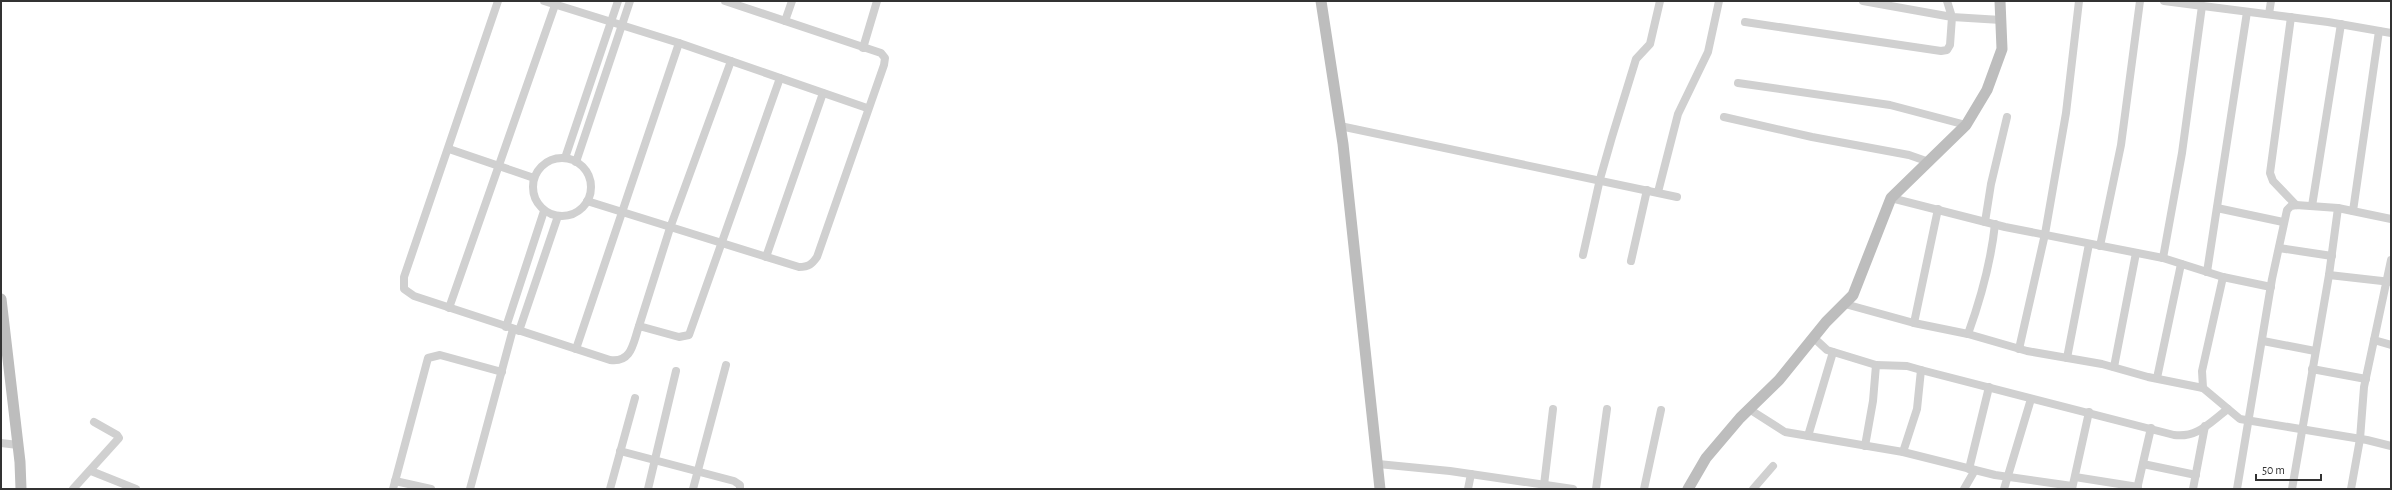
<svg xmlns="http://www.w3.org/2000/svg" width="2392" height="490" font-family="'Alegreya Sans',sans-serif">
	<rect width="100%" height="100%" fill="#fff"/>
	<g fill="none" stroke-linecap="round" stroke-linejoin="round">
		<g stroke="#d0d0d0" stroke-width="8">
			<path d="M 498,1 L 404,277 L 404,289 L 414,296 L 610,360 C 632,363 633,343 639,326 L 679,337 L 689,335 L 780,78"/>
			<path d="M 544,1 L 679,43 L 867,108"/>
			<path d="M 1947,1 L 1952,17 L 2001,20"/>
			<path d="M 2164,1 L 2328,22 L 2391,33"/>
			<path d="M 2269,14 L 2271,1"/>
			<path d="M 2291,17 L 2270,173 L 2273,181 L 2296,205"/>
			<path d="M 785,21 L 792,1"/>
			<path d="M 1745,22 L 1941,51 L 1947,50 L 1950,45 L 1952,17 L 1863,1"/>
			<path d="M 863,48 L 877,1"/>
			<path d="M 1738,83 L 1890,105 L 1966,125"/>
			<path d="M 1724,117 L 1812,137 L 1909,155 L 1929,162"/>
			<path d="M 1340,126 L 1677,197"/>
			<path d="M 449,149 L 534,178"/>
			<circle cx="562" cy="187" r="29"/>
			<path d="M 565,158 L 618,1"/>
			<path d="M 576,162 L 630,1"/>
			<path d="M 1658,192 L 1678,114 L 1708,52 L 1719,1"/>
			<path d="M 1891,198 L 2005,227 L 2163,258 L 2223,277 L 2271,287"/>
			<path d="M 587,201 L 799,267 C 809,267 812,264 817,257 L 884,65 L 885,58 L 881,53 L 725,1"/>
			<path d="M 2312,206 L 2341,24"/>
			<path d="M 2217,208 L 2283,222"/>
			<path d="M 2353,211 L 2379,31"/>
			<path d="M 1985,222 L 1991,184 L 2007,117"/>
			<path d="M 2100,246 L 2121,145 L 2140,1"/>
			<path d="M 2279,248 L 2332,256"/>
			<path d="M 1583,255 L 1600,179 L 1612,137 L 1636,59 L 1650,44 L 1660,1"/>
			<path d="M 766,257 L 823,93"/>
			<path d="M 2163,258 L 2182,153 L 2202,6"/>
			<path d="M 1631,261 L 1647,190"/>
			<path d="M 2207,272 L 2247,12"/>
			<path d="M 2329,275 L 2391,282"/>
			<path d="M 1845,304 L 1914,323 L 1968,334 L 2027,351 L 2102,364 L 2148,377 L 2203,388 L 2240,419 L 2367,440 L 2391,446"/>
			<path d="M 449,308 L 555,5"/>
			<path d="M 1914,323 L 1938,209"/>
			<path d="M 639,326 L 670,228 L 731,61"/>
			<path d="M 506,327 L 544,211"/>
			<path d="M 519,331 L 558,216"/>
			<path d="M 1968,334 C 1981,298 1991,262 1995,224"/>
			<path d="M 1814,338 L 1827,350 L 1876,365"/>
			<path d="M 2374,340 L 2391,345"/>
			<path d="M 2263,341 L 2315,351"/>
			<path d="M 576,349 L 679,43"/>
			<path d="M 2019,349 L 2045,234 L 2066,113 L 2079,1"/>
			<path d="M 2067,358 L 2089,244"/>
			<path d="M 2114,367 L 2136,253"/>
			<path d="M 2312,369 L 2366,379"/>
			<path d="M 2157,378 L 2181,264"/>
			<path d="M 2203,388 L 2202,371 L 2223,277"/>
			<path d="M 1749,409 L 1785,432 L 1903,452 L 1995,475 L 2072,486"/>
			<path d="M 1808,436 L 1833,352"/>
			<path d="M 1,443 L 18,445"/>
			<path d="M 1865,446 L 1873,401 L 1876,365 L 1907,366 L 1921,370 L 2174,435 C 2198,438 2210,422 2228,409"/>
			<path d="M 620,451 L 734,481 L 740,485 L 740,489"/>
			<path d="M 1903,452 L 1917,409 L 1921,370"/>
			<path d="M 1378,464 L 1450,471 L 1573,489"/>
			<path d="M 2143,464 L 2196,475"/>
			<path d="M 1969,469 L 1989,387"/>
			<path d="M 91,471 L 136,489"/>
			<path d="M 2075,477 L 2138,487"/>
			<path d="M 395,481 L 431,489"/>
			<path d="M 1544,485 L 1553,409"/>
			<path d="M 73,489 L 119,438 L 117,435 L 94,422"/>
			<path d="M 393,489 L 428,358 L 440,355 L 502,372"/>
			<path d="M 470,489 L 513,329"/>
			<path d="M 610,489 L 635,398"/>
			<path d="M 648,489 L 676,371"/>
			<path d="M 693,489 L 726,365"/>
			<path d="M 1468,489 L 1471,474"/>
			<path d="M 1596,489 L 1607,409"/>
			<path d="M 1644,489 L 1661,410"/>
			<path d="M 1753,489 L 1773,466"/>
			<path d="M 1964,489 L 1975,470"/>
			<path d="M 2004,489 L 2031,399"/>
			<path d="M 2072,489 L 2089,412"/>
			<path d="M 2137,489 L 2151,428"/>
			<path d="M 2193,489 L 2205,426"/>
			<path d="M 2237,489 L 2272,279 L 2287,210 L 2291,206 L 2296,205 L 2338,208 L 2391,219"/>
			<path d="M 2292,489 L 2329,275 L 2338,208"/>
			<path d="M 2351,489 L 2360,439 L 2364,387 L 2391,260"/>
		</g>
		<g stroke="#bdbdbd" stroke-width="11">
			<path d="M 1321,1 L 1343,144 L 1380,489"/>
			<path d="M 1,299 L 20,462 L 21,489"/>
			<path d="M 1688,489 L 1706,458 L 1740,418 L 1779,380 L 1826,322 L 1853,295 L 1891,198 L 1966,125 L 1987,90 L 2002,49 L 2000,1"/>
		</g>
	</g>
	<rect width="2392" height="490" fill="none" stroke="#333333" stroke-width="4"/>
	<path d="M2256 474v6h65v-6" fill="none" stroke="#333333" stroke-width="2"/>
	<text x="2262" y="474" font-size="12" fill="#333333" stroke="#ffffff" stroke-width="3" paint-order="stroke">50 m</text>
</svg>
